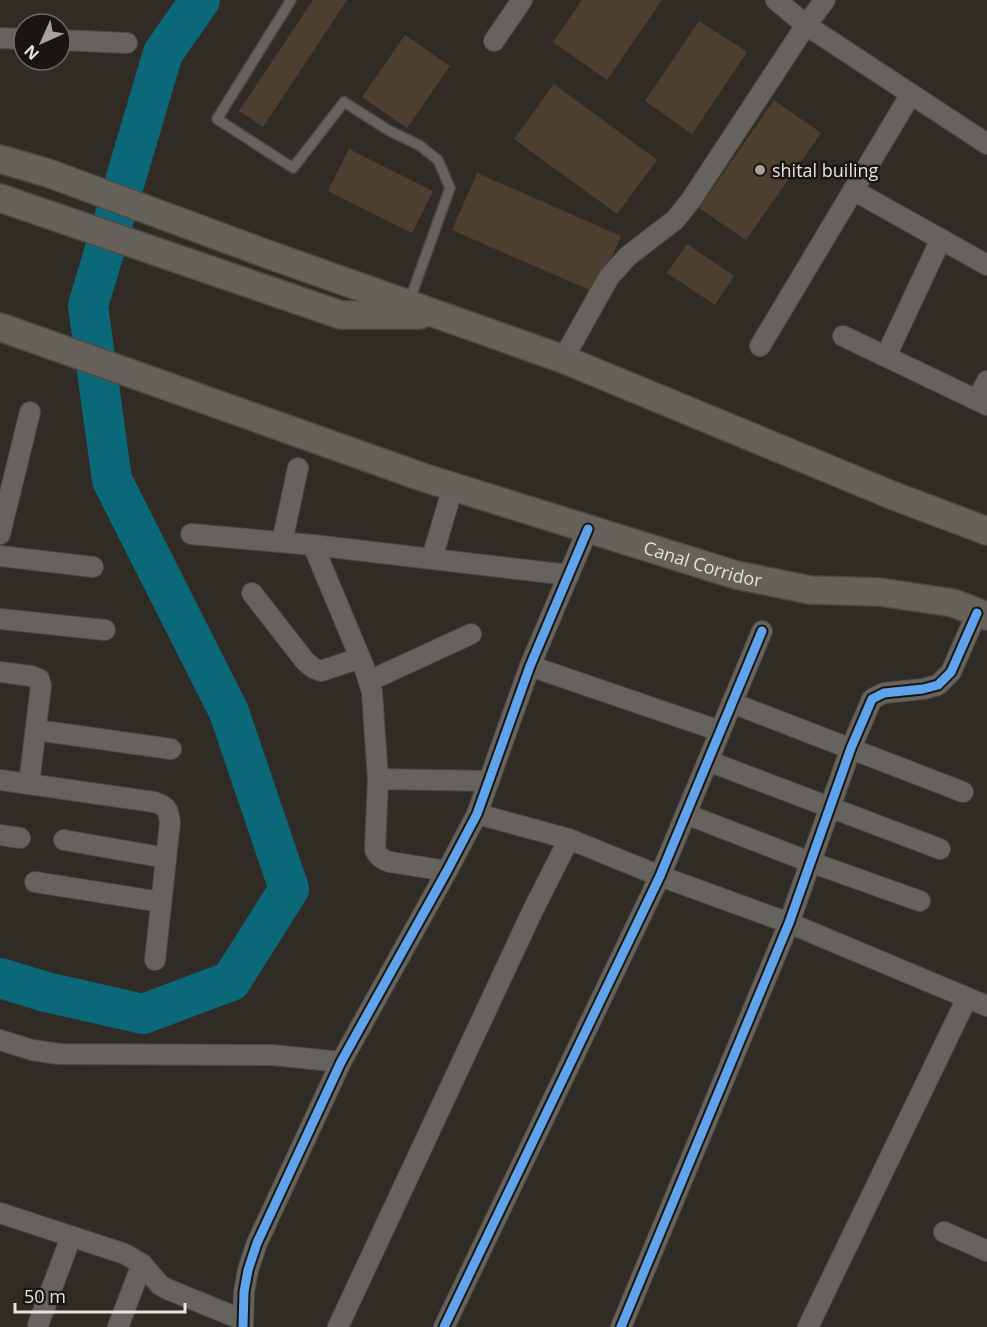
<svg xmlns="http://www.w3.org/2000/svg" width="987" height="1327" font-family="'Open Sans',sans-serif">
	<rect width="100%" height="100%" fill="#302c25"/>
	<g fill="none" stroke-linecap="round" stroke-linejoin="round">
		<path stroke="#0a6879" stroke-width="40" d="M 0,978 L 46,992 L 143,1014 L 231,981 L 289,889 L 229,712 L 112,480 L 88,306 L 163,53 L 200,0"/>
	</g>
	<g fill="#4c3f30">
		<path d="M 313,0 L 347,0 L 263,127 L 239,111 Z"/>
		<path d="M 582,0 L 662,0 L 607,80 L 553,42 Z"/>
		<path d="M 699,21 L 747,52 L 692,134 L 645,101 Z"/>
		<path d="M 405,35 L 450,66 L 407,128 L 362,97 Z"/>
		<path d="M 554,84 L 657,160 L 617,214 L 514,139 Z"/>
		<path d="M 774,100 L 821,133 L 746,240 L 699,208 Z"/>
		<path d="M 349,149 L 433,191 L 412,233 L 328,191 Z"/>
		<path d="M 477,173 L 621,236 L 596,293 L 452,230 Z"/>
		<path d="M 687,244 L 734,276 L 715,305 L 667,273 Z"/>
	</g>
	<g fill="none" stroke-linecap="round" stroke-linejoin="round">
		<g stroke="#4d4a44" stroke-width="12">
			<path id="service" d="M 291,0 L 217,119 L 293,168 L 344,102 L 388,130 L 419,145 L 438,160 L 450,188 L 409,302"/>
		</g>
		<g stroke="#4d4a44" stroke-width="22">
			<g id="minor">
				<path d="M 776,0 L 806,25 L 987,144"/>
				<path d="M 0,38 L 24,39"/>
				<path d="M 60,40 L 127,43"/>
				<path d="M 494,41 L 522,0"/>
				<path d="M 853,190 L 987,265"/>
				<path d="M 843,336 L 987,405"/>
				<path d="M 760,346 L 911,94"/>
				<path d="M 886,356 L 941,239"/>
				<path d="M 563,359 L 609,277 L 628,256 L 675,220 L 691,200 L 806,25 L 825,0"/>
				<path d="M 977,400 L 987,381"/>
				<path d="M 0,534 L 30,412"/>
				<path d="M 191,534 L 313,545 L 569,575"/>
				<path d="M 282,542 L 298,468"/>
				<path d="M 313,545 L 366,672 L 372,692 L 378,779 L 375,850 C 378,857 383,860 390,862 L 447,871"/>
				<path d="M 0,556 L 93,567"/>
				<path d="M 432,558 L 453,487"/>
				<path d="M 252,593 L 305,661 L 313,668 L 321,671 L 360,658"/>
				<path d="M 0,619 L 105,630"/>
				<path d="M 530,666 L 720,731"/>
				<path d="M 0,672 L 31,676 L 39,679 L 41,686 L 29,784"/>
				<path d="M 369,681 L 471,634"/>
				<path d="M 732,703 L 963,792"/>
				<path d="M 36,730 L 171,749"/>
				<path d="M 708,761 L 940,849"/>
				<path d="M 378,779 L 489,781"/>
				<path d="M 0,780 L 154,802 C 167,806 168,809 170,822 L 155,960"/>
				<path d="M 477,814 L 569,839 L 660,876 L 789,923 L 987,1006"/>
				<path d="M 686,814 L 810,862 L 920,901"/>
				<path d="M 0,835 L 20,838"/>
				<path d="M 64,840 L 166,858"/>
				<path d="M 35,882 L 161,902"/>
				<path d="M 0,1040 L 32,1050 L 59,1054 L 273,1055 L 341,1062"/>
				<path d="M 0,1213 L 125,1254 L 142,1264 L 160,1285 L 167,1289 L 243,1320"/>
				<path d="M 944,1232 L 987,1251"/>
				<path d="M 38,1325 L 71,1237"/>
				<path d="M 118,1327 L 142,1264"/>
				<path d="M 243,1327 L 244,1292 L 248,1270 L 257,1243 L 341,1062 L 447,871 L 477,814 L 530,666 L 588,529"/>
				<path d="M 338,1327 L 533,910 L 569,839"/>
				<path d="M 444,1327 L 660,876 L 762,631"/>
				<path d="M 621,1327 L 789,923 L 851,748 L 872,699 L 884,693 L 923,689 L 938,685 L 951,672 L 977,613"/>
				<path d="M 808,1327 L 967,998"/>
			</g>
		</g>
		<g stroke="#4d4a44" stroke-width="30">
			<g id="secondary">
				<path d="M 0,159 L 48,173 L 267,254 L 563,359 L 894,496 L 987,531"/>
				<path d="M 0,198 L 341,315 L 420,315"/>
				<path id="s1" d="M 0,327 L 425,478 L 736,575 L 810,590 L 880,592 L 953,603 L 987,616"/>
			</g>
		</g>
		<use href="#service" stroke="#66635f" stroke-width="9"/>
		<use href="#minor" stroke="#66635f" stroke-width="20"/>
		<use href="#secondary" stroke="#66615b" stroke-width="27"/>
		<g stroke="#191611" stroke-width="13">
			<g id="cycleway">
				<path d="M 243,1327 L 244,1292 L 248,1270 L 257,1243 L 341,1062 L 447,871 L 477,814 L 530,666 L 588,529"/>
				<path d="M 444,1327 L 660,876 L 762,631"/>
				<path d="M 621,1327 L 789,923 L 851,748 L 872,699 L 884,693 L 923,689 L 938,685 L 951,672 L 977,613"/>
			</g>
		</g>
		<use href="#cycleway" stroke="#60a3ed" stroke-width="9"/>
	</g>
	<circle fill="#a7a29b" stroke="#191611" stroke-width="2" cx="760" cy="170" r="6"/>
	<g text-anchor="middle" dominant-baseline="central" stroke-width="5" stroke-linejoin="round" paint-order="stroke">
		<g font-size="18" fill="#e7e2db" stroke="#191611" text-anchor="start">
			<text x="772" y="170">shital builing</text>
		</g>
		<g font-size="18" fill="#e7e2db" stroke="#191611">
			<text stroke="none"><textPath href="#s1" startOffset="742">Canal Corridor</textPath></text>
		</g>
	</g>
	<g transform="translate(42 42) rotate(225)"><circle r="28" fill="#191611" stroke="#6b6862" stroke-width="1.5"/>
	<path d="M0-4.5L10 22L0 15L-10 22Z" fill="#a7a29b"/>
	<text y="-9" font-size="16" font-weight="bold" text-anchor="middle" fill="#e7e2db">N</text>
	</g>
	<path d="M15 1303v9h170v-9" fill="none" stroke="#e7e2db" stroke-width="3"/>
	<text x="24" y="1303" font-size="18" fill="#e7e2db" stroke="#191611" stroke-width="4.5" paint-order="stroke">50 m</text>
</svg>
